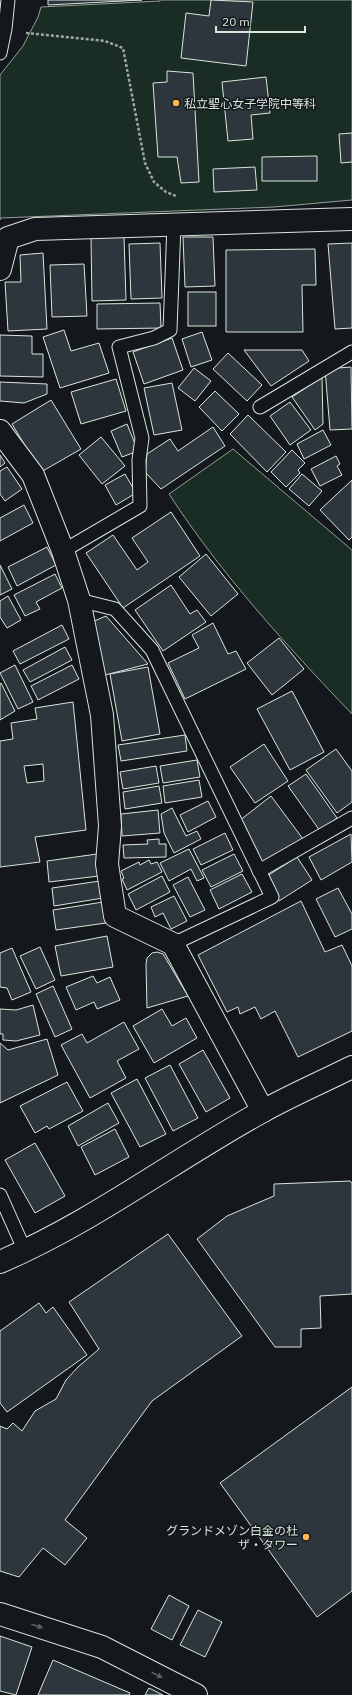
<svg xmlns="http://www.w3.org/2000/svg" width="352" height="1695" font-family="'IBM Plex Sans','Noto Sans JP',sans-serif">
	<rect width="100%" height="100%" fill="#14181c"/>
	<g fill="#1a2d24" stroke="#939e99">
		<path d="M 160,0 L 352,0 L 352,200 L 274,207 L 1,218 L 0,220 L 0,75 L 23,46 L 38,17 L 41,7 L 160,1 Z"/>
		<path d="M 233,449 L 352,550 L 352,714 C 286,645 221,574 169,494 Z"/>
	</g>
	<g fill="#2c363c" stroke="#d8e6dc" fill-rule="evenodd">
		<path d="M 48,0 L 142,0 L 48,5 Z"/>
		<path d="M 211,0 L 253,2 L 246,66 L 181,58 L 186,13 L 209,16 Z"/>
		<path d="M 167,71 L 193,73 L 199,182 L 181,183 L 177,157 L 158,157 L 153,83 L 167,82 Z"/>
		<path d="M 266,77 L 270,113 L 251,115 L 253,139 L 228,141 L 222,82 Z"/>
		<path d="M 352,133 L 352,162 L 341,163 L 339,134 Z"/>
		<path d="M 317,156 L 317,181 L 262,181 L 262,157 Z"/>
		<path d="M 255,167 L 257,190 L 214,192 L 213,169 Z"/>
		<path d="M 124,237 L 126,300 L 92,301 L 91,238 Z"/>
		<path d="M 183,237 L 213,237 L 215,286 L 185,287 Z"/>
		<path d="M 160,243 L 162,298 L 131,299 L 129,244 Z"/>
		<path d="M 352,243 L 352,328 L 335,329 L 328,244 Z"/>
		<path d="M 315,249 L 316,285 L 302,285 L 303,332 L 226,332 L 226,250 Z"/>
		<path d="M 43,253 L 47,329 L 8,331 L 5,282 L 21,282 L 20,255 Z"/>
		<path d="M 84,264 L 87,316 L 52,317 L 50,265 Z"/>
		<rect x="188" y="292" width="28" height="34"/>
		<path d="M 160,303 L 161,328 L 97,329 L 97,304 Z"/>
		<path d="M 64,330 L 71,351 L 99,343 L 109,373 L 60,388 L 43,337 Z"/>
		<path d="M 202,332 L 212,360 L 191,367 L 182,339 Z"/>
		<path d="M 0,335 L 32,336 L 32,354 L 43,354 L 43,377 L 0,376 Z"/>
		<path d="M 172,338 L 183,370 L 144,384 L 133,352 Z"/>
		<path d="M 244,350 L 302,350 L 309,361 L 271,386 Z"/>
		<path d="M 228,353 L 262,385 L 247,401 L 213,369 Z"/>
		<path d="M 351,367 L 352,429 L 330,430 L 325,369 Z"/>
		<path d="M 194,368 L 211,381 L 195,401 L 178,388 Z"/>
		<path d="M 322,377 L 323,424 L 315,430 L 292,397 Z"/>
		<path d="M 116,379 L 126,411 L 81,424 L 71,392 Z"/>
		<path d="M 0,382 L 47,384 L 47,394 L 24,403 L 0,401 Z"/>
		<path d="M 172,383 L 182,430 L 154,435 L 144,388 Z"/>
		<path d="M 215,391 L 239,414 L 222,431 L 199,407 Z"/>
		<path d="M 51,400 L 81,449 L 41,472 L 12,424 Z"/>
		<path d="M 290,402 L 311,430 L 290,445 L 270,416 Z"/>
		<path d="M 248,415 L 286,452 L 267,472 L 230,434 Z"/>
		<path d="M 127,424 L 138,451 L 122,457 L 111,431 Z"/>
		<path d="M 213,427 L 225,446 L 161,489 L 145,472 L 147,454 L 170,439 L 178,451 Z"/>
		<path d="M 323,430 L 331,445 L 304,459 L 297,444 Z"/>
		<path d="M 101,437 L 125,466 L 102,484 L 79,455 Z"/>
		<path d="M 292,450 L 305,463 L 298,470 L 300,473 L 286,487 L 271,472 Z"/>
		<path d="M 0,455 L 5,463 L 0,467 Z"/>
		<path d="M 336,456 L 340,464 L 337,466 L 342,475 L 320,486 L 311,469 Z"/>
		<path d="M 7,467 L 22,489 L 5,501 L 0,494 L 0,471 Z"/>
		<path d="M 125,474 L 136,493 L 116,505 L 105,485 Z"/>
		<path d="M 302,474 L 322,491 L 309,506 L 289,489 Z"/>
		<path d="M 352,480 L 352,537 L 349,540 L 320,510 Z"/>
		<path d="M 24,505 L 33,523 L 0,541 L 0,518 Z"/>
		<path d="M 171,512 L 200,556 L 123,608 L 86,553 L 113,535 L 137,570 L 148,562 L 132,538 Z"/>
		<path d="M 47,547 L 56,565 L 17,586 L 8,567 Z"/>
		<path d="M 206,554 L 238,594 L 211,616 L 179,577 Z"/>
		<path d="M 0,565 L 12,589 L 0,595 Z"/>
		<path d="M 55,574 L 62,588 L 36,602 L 40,609 L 25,616 L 14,595 Z"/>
		<path d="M 171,585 L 190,614 L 197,610 L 206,622 L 163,651 L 135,610 Z"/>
		<path d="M 8,596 L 21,620 L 7,628 L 0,617 L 0,601 Z"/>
		<path d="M 106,616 L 148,664 L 105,675 L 92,622 Z"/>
		<path d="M 213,623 L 228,654 L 236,651 L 246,669 L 185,699 L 168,663 L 199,648 L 192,635 Z"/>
		<path d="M 62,625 L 69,639 L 20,664 L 13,651 Z"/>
		<path d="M 279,638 L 304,669 L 272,695 L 247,663 Z"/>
		<path d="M 65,647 L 72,660 L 30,682 L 23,670 Z"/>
		<path d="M 15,665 L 33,702 L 18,709 L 0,673 Z"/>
		<path d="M 72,665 L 79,679 L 38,700 L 31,686 Z"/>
		<path d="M 148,667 L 160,734 L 122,741 L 110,674 Z"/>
		<path d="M 1,683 L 15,711 L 0,720 L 0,684 Z"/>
		<path d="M 292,691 L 324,752 L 290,770 L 257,709 Z"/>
		<path d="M 73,702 L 86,830 L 35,837 L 40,862 L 0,867 L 0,741 L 13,739 L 11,723 L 37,719 L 35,708 ZM 43,764 L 44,781 L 27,783 L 24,766 Z"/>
		<path d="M 185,735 L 187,751 L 121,761 L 118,745 Z"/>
		<path d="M 264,744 L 288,781 L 255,803 L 230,767 Z"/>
		<path d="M 336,749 L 352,771 L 352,802 L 337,813 L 306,770 Z"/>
		<path d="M 197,760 L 200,777 L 163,783 L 160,766 Z"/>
		<path d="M 156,766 L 159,783 L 123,789 L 120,772 Z"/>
		<path d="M 306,774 L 337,818 L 320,831 L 288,786 Z"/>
		<path d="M 199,780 L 202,797 L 165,803 L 163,786 Z"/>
		<path d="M 159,786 L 162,803 L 125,809 L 123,792 Z"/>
		<path d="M 271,796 L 303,839 L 265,866 L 253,851 L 239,821 Z"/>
		<path d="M 208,801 L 216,817 L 188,832 L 180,815 Z"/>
		<path d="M 172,808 L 186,836 L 197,831 L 201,839 L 174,853 L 164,833 L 161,814 Z"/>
		<path d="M 158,810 L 160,833 L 122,836 L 121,814 Z"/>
		<path d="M 225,833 L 233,850 L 201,865 L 193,849 Z"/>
		<path d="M 351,834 L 352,862 L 321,880 L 309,857 Z"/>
		<path d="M 159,839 L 159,844 L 166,844 L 166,857 L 124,858 L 123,845 L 148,844 L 147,840 Z"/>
		<path d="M 189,849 L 204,878 L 197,881 L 191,869 L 169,881 L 160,863 Z"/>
		<path d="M 97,854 L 99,876 L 49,882 L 47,861 Z"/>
		<path d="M 234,854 L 243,871 L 211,887 L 202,870 Z"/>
		<path d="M 297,857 L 312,880 L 279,901 L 264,878 Z"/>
		<path d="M 149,860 L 151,864 L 157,862 L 162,872 L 127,890 L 122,879 L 124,878 L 121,871 L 139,862 L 140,865 Z"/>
		<path d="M 242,874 L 252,892 L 219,909 L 210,890 Z"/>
		<path d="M 162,876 L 170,892 L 136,910 L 128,894 Z"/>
		<path d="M 188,877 L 205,910 L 190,917 L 173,885 Z"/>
		<path d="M 100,881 L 103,898 L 54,906 L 52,888 Z"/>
		<path d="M 338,888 L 352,914 L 352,929 L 335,937 L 316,899 Z"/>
		<path d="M 174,896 L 187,921 L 171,929 L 163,913 L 155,917 L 151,907 Z"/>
		<path d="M 301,901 L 325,952 L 342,945 L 352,966 L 352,1031 L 298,1057 L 275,1011 L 261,1019 L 255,1007 L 240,1014 L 238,1007 L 227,1012 L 198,955 Z"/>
		<path d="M 103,902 L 106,923 L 56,930 L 53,910 Z"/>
		<path d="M 107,936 L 113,967 L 61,976 L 55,946 Z"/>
		<path d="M 40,947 L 55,980 L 36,989 L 20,956 Z"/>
		<path d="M 12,948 L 31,992 L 12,1000 L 7,988 L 0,987 L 0,953 Z"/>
		<path d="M 157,952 L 163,954 L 166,959 L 188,996 L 147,1008 L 146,964 L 147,958 L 152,953 Z"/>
		<path d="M 93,976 L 97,983 L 110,977 L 120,1000 L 97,1009 L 94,1002 L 76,1010 L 66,987 Z"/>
		<path d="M 53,986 L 72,1029 L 55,1037 L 36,994 Z"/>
		<path d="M 33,1005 L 40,1035 L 16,1041 L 3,1040 L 3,1034 L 0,1034 L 0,1009 L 16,1010 Z"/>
		<path d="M 162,1009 L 172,1026 L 186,1018 L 197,1038 L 154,1063 L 133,1026 Z"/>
		<path d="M 124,1022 L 139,1049 L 117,1061 L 126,1078 L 90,1098 L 61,1045 L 82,1034 L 87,1043 Z"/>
		<path d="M 47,1039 L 58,1075 L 0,1103 L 0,1043 L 8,1050 Z"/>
		<path d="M 203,1050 L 230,1098 L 206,1112 L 179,1064 Z"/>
		<path d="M 170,1065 L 198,1118 L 173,1131 L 145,1078 Z"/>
		<path d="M 137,1079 L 166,1134 L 140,1147 L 111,1093 Z"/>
		<path d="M 67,1082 L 83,1111 L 49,1129 L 47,1126 L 35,1133 L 20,1106 Z"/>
		<path d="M 108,1103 L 119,1123 L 78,1146 L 68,1126 Z"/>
		<path d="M 115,1129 L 129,1157 L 95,1175 L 81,1147 Z"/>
		<path d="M 35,1143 L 65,1196 L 35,1213 L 5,1160 Z"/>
		<path d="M 350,1181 L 352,1183 L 352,1294 L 320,1296 L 321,1328 L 301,1329 L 301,1347 L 275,1347 L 197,1239 L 227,1216 L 274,1196 L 274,1184 Z"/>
		<path d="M 168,1234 L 242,1336 L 152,1401 L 65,1520 L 87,1538 L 65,1565 L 43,1548 L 19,1577 L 0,1571 L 0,1426 L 7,1429 L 13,1423 L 22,1431 L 35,1411 L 56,1399 L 66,1380 L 78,1367 L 99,1349 L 69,1302 Z"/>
		<path d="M 39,1303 L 46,1313 L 53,1307 L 87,1355 L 7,1412 L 0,1403 L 0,1331 Z"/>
		<path d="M 352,1387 L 352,1591 L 317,1617 L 220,1483 Z"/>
		<path d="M 169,1595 L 189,1606 L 172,1640 L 151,1629 Z"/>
		<path d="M 198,1610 L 222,1622 L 205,1657 L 180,1645 Z"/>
		<path d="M 0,1636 L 32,1647 L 16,1695 L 0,1691 Z"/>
		<path d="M 53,1660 L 130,1693 L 129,1695 L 38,1695 Z"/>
		<path d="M 149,1688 L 163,1695 L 145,1695 Z"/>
	</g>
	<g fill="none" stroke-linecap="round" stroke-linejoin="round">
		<g stroke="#d8e6dc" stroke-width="15">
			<g id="lane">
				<path d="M 0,53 L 5,29 L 8,0"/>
				<path d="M 260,407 L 352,352"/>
				<path d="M 63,551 L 140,506 L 139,460 L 142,438 L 119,347 L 154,338 L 170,330 L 174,224"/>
				<path d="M 79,600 L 115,609 L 152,650 L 272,897 L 173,944"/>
				<path d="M 259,871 L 352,818"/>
				<path d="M 0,1195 L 25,1251"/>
			</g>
		</g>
		<g stroke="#d8e6dc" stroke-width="24">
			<g id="street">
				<path d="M 0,269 L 8,238 L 35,229 L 352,219"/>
				<path d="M 0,431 L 33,475 L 63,551 L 79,600 L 102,715 L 110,826 L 107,864 L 115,916 L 173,944 L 263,1111"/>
				<path d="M 0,1262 C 93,1222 174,1160 263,1111 C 292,1095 322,1082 352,1067"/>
				<path d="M 0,1614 L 102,1647 L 196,1695"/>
			</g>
		</g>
		<path stroke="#9da8a2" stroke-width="2.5" stroke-dasharray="3 2" stroke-linecap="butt" d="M 26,33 L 105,41 L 123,48 L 145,163 L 154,182 L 166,192 L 176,196"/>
		<use href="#lane" stroke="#14181c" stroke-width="13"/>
		<use href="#street" stroke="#14181c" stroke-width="22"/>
	</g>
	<defs><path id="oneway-solid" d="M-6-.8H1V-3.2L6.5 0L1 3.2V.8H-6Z"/></defs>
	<g fill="#59605f">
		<use href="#oneway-solid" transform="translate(37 1626) rotate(18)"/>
		<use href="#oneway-solid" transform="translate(157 1675) rotate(27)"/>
	</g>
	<g fill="#ffb74d" stroke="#14181c" stroke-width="1.5">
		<circle cx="176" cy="103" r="4"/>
		<circle cx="306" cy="1537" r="4"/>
	</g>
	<g text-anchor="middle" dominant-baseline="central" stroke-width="3" stroke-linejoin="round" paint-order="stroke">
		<g font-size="12" fill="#d8e6dc" stroke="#14181c" text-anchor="start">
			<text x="184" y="103">私立聖心女子学院中等科</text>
			<text x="298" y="1530" text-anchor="end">グランドメゾン白金の杜<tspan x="298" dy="14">ザ・タワー</tspan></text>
		</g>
	</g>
	<path d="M216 26v6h89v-6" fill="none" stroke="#d8e6dc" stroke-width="2"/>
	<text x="222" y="26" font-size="12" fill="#d8e6dc" stroke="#14181c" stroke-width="3" paint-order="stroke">20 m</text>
</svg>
